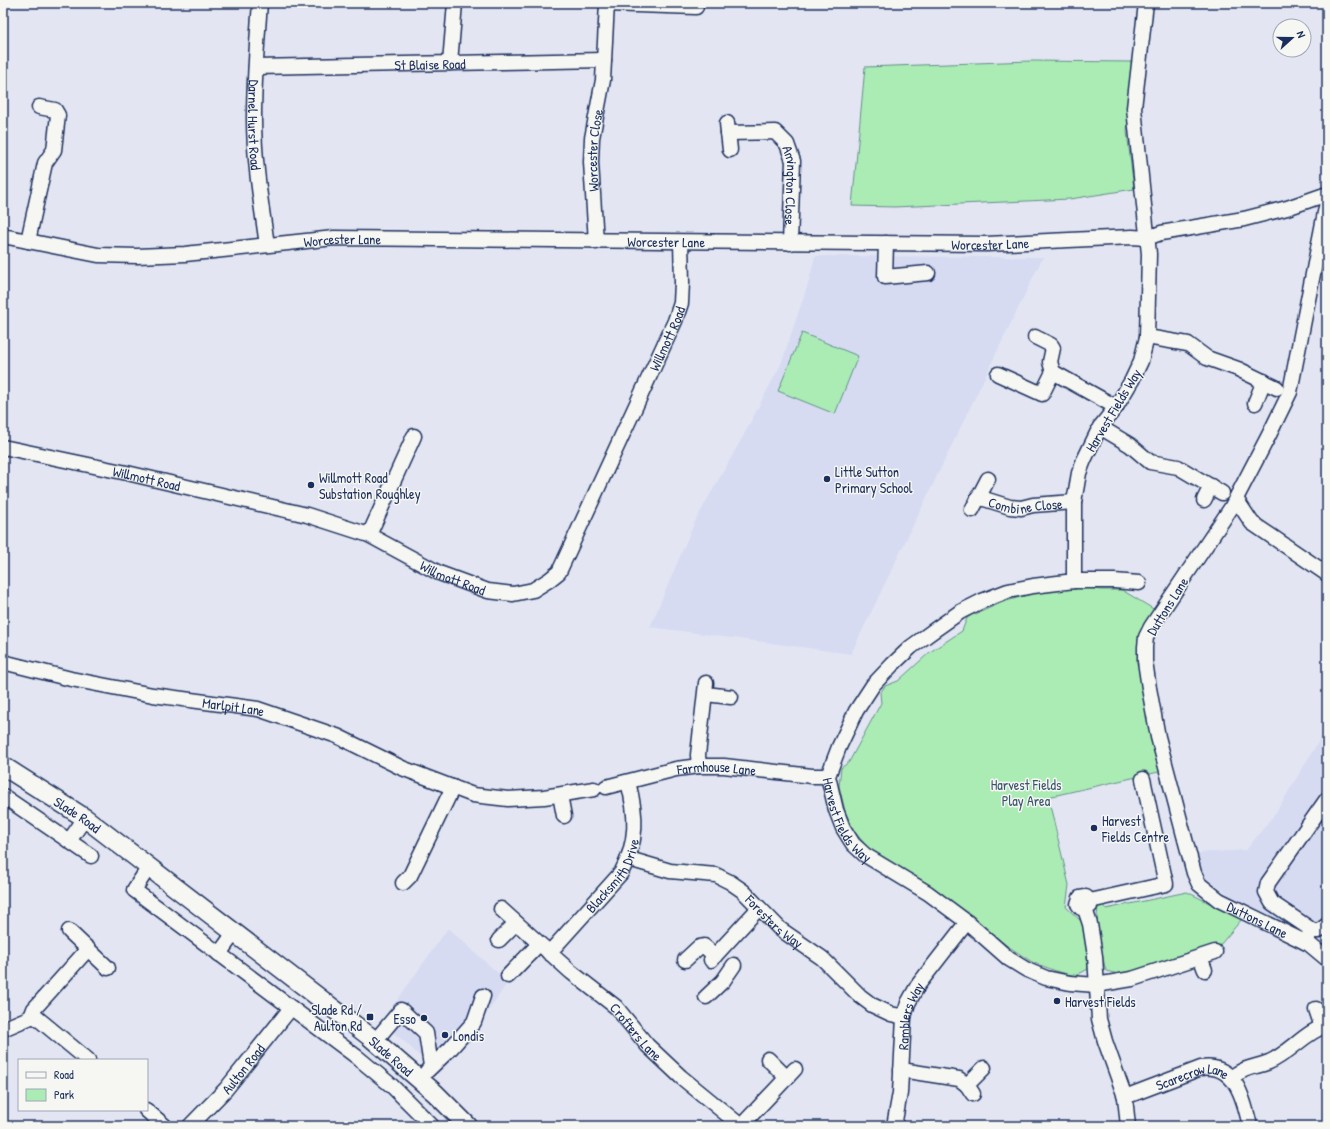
<svg xmlns="http://www.w3.org/2000/svg" width="1330" height="1129" font-family="'Patrick Hand',sans-serif">
	<rect width="100%" height="100%" fill="#e3e6f2"/>
	<filter id="ink" filterUnits="userSpaceOnUse"><feTurbulence type="fractalNoise" baseFrequency=".025" numOctaves="2"/><feDisplacementMap in="SourceGraphic" scale="8" xChannelSelector="R" yChannelSelector="G"/><feConvolveMatrix kernelMatrix="1 2 1 2 8 2 1 2 1" color-interpolation-filters="sRGB"/></filter>
	<g filter="url(#ink)">
		<g fill="#d6dbf2">
			<path d="M 815,256 L 1043,257 L 851,654 L 650,627 L 694,523 L 742,438 L 781,364 L 809,281 Z"/>
			<path d="M 1327,727 L 1327,943 L 1323,946 L 1232,897 L 1200,874 L 1195,853 L 1246,850 L 1276,812 Z"/>
			<path d="M 448,928 L 508,982 L 478,1026 L 471,1040 L 438,1074 L 405,1042 L 381,1023 Z"/>
		</g>
		<g fill="#abecb5" stroke="#638e8a">
			<path d="M 1031,61 L 1132,62 L 1127,132 L 1134,189 L 1070,199 L 894,207 L 852,206 L 865,67 Z"/>
			<path d="M 802,333 L 858,356 L 835,414 L 778,391 Z"/>
			<path d="M 1083,587 L 1101,590 L 1122,590 L 1155,610 L 1143,627 L 1140,655 L 1163,771 L 1048,797 L 1069,885 L 1066,907 L 1082,922 L 1085,930 L 1088,969 L 1075,976 L 1056,971 L 1032,962 L 1006,945 L 937,891 L 869,849 L 854,831 L 845,811 L 839,786 L 841,768 L 849,762 L 881,703 L 880,693 L 885,686 L 898,681 L 930,652 L 962,631 L 967,618 L 973,614 L 976,614 L 1003,602 L 1034,593 Z"/>
			<path d="M 1187,892 L 1242,919 L 1220,945 L 1138,970 L 1118,974 L 1106,971 C 1101,951 1095,927 1098,907 L 1105,903 L 1106,909 Z"/>
		</g>
		<g fill="none" stroke-linecap="round" stroke-linejoin="round">
			<g stroke="#1b2f5e" stroke-width="17">
				<g id="minor">
					<path id="s1" d="M 260,3 C 257,41 254,80 254,118 C 254,161 261,203 267,245"/>
					<path id="s2" d="M 1146,3 L 1134,108 L 1149,254 L 1147,337 L 1141,361 L 1132,380 L 1116,407 L 1100,427 L 1084,460 L 1079,473 L 1074,502 L 1074,581 L 1033,586 L 1008,591 L 982,601 L 960,612 L 933,631 L 911,647 L 892,665 L 873,685 L 856,711 L 839,747 L 828,776 L 836,810 L 843,828 L 853,844 L 865,855 L 928,893 L 967,922 L 1009,959 L 1027,970 L 1046,978 L 1070,983 L 1096,985 L 1132,979 L 1215,952"/>
					<path d="M 607,4 L 696,7"/>
					<path d="M 450,63 L 455,3"/>
					<path id="s3" d="M 256,67 L 604,60"/>
					<path d="M 727,123 L 730,150"/>
					<path id="s4" d="M 728,133 L 775,132 L 787,144 L 793,161 L 790,243"/>
					<path id="s5" d="M 1327,202 L 1290,392 L 1269,435 L 1231,508 L 1151,627 L 1146,637 L 1145,647 L 1145,661 L 1149,688 L 1158,737 L 1194,873 L 1199,884 L 1219,900 L 1309,944 L 1327,959"/>
					<path id="s6" d="M 3,236 L 98,255 L 137,256 L 185,254 L 334,238 L 987,244 L 1132,237 L 1147,238 L 1161,233 L 1244,219 L 1287,208 L 1327,194"/>
					<path d="M 28,241 L 45,163 L 54,150 L 58,115 L 55,110 L 39,107"/>
					<path id="s7" d="M 596,242 L 591,162 L 592,138 L 603,80 L 607,3"/>
					<path d="M 886,243 L 885,277 L 928,273"/>
					<path d="M 1035,337 L 1051,345 L 1053,348 L 1050,362 L 1053,372"/>
					<path d="M 1147,337 L 1188,344 L 1207,358 L 1238,369 L 1277,388"/>
					<path d="M 998,374 L 1042,394 L 1053,372 L 1116,407"/>
					<path d="M 1255,403 L 1264,381"/>
					<path d="M 1100,427 L 1130,445 L 1150,462 L 1178,467 L 1222,493"/>
					<path id="s8" d="M 3,447 L 127,473 L 307,515 L 369,535 L 439,573 L 488,591 L 513,594 L 533,590 L 549,580 L 559,572 L 675,321 L 681,303 L 682,282 L 681,242"/>
					<path id="s9" d="M 978,497 L 1010,507 L 1021,508 L 1033,505 L 1074,502"/>
					<path d="M 1236,499 L 1252,523 L 1327,574"/>
					<path d="M 1204,500 L 1211,486"/>
					<path d="M 972,510 L 988,479"/>
					<path d="M 369,535 L 414,436"/>
					<path d="M 1074,581 L 1114,581 L 1139,583"/>
					<path id="s10" d="M 3,662 L 71,679 L 153,695 L 258,709 L 337,736 L 402,768 L 473,795 L 508,799 L 544,797 L 594,789"/>
					<path d="M 706,694 L 731,697"/>
					<path d="M 699,766 L 698,755 L 706,683"/>
					<path id="s11" d="M 606,787 L 676,769 L 699,766 L 724,766 L 812,776 L 828,776"/>
					<path d="M 560,795 L 564,816"/>
					<path d="M 3,796 L 91,856"/>
					<path d="M 69,841 L 85,818"/>
					<path id="s12" d="M 629,859 L 670,871 L 716,875 L 730,882 L 743,891 L 780,929 L 822,958 L 860,996 L 872,1005 L 891,1014 L 904,1017"/>
					<path d="M 149,867 L 134,890 L 357,1057 L 392,1086 L 432,1126"/>
					<path d="M 403,883 L 410,876 L 453,787"/>
					<path d="M 1086,897 L 1090,901 L 1090,906 L 1085,909 L 1081,908 L 1078,904 L 1080,898 Z"/>
					<path d="M 1090,901 L 1166,884 L 1143,779"/>
					<path id="s13" d="M 501,909 L 571,972 L 616,1007 L 647,1045 L 681,1077 L 741,1126"/>
					<path d="M 1085,909 L 1090,924 L 1095,956 L 1099,1019 L 1105,1041 L 1125,1097 L 1128,1126"/>
					<path d="M 69,931 L 108,968"/>
					<path d="M 1310,931 L 1319,931 L 1327,925"/>
					<path d="M 499,940 L 516,923"/>
					<path d="M 1305,942 C 1308,937 1311,934 1309,928 L 1272,903 L 1266,892 L 1268,883 L 1327,799"/>
					<path id="s14" d="M 549,953 L 621,873 C 638,842 637,815 628,782"/>
					<path d="M 219,954 L 234,933"/>
					<path d="M 1200,957 L 1205,970"/>
					<path d="M 685,960 L 699,947 L 704,946 L 715,956"/>
					<path d="M 711,960 L 759,908"/>
					<path d="M 508,976 L 539,944"/>
					<path d="M 706,997 L 723,981 L 734,965"/>
					<path d="M 1316,1009 L 1322,1027"/>
					<path d="M 31,1017 L 34,1009 L 88,949"/>
					<path d="M 3,1029 L 31,1017 L 36,1017 L 88,1060"/>
					<path d="M 375,1041 L 401,1010 L 426,1033 L 431,1066"/>
					<path d="M 768,1059 L 787,1078"/>
					<path d="M 901,1070 L 959,1079 L 967,1085"/>
					<path d="M 427,1071 L 451,1048 L 474,1022 L 483,996"/>
					<path d="M 1232,1077 C 1247,1066 1254,1068 1269,1062 C 1290,1053 1305,1032 1327,1025"/>
					<path d="M 973,1094 L 967,1085 L 984,1068"/>
					<path id="s15" d="M 1125,1097 L 1201,1068 C 1236,1063 1244,1100 1250,1126"/>
					<path d="M 146,1110 L 165,1126"/>
					<path id="s16" d="M 190,1126 L 226,1089 L 291,1008"/>
					<path d="M 741,1126 L 795,1069"/>
					<path id="s17" d="M 894,1126 L 900,1093 L 904,1017 L 908,1003 L 918,985 L 967,922"/>
				</g>
			</g>
			<g stroke="#1b2f5e" stroke-width="21">
				<g id="major">
					<path id="s18" d="M 3,766 L 85,818 L 369,1036 L 435,1093 L 468,1126"/>
				</g>
			</g>
			<use href="#minor" stroke="#f6f6f2" stroke-width="14"/>
			<use href="#major" stroke="#f6f6f2" stroke-width="18"/>
		</g>
	</g>
	<g fill="#1b2f5e" stroke="#f6f6f2" stroke-width="1.5">
		<circle cx="827" cy="479" r="4"/>
		<circle cx="311" cy="485" r="4"/>
		<circle cx="1094" cy="828" r="4"/>
		<circle cx="1057" cy="1001" r="4"/>
		<rect x="366" y="1013" width="8" height="8" rx="2"/>
		<circle cx="424" cy="1018" r="4"/>
		<circle cx="445" cy="1035" r="4"/>
	</g>
	<g text-anchor="middle" dominant-baseline="central" stroke-width="3" stroke-linejoin="round" paint-order="stroke">
		<g font-size="14" fill="#1b2f5e" stroke="#f6f6f2">
			<text stroke="none"><textPath href="#s3" startOffset="174">St Blaise Road</textPath></text>
			<text stroke="none"><textPath href="#s1" startOffset="122">Darnel Hurst Road</textPath></text>
			<text stroke="none"><textPath href="#s7" startOffset="92">Worcester Close</textPath></text>
			<text stroke="none"><textPath href="#s4" startOffset="106">Amington Close</textPath></text>
			<text stroke="none"><textPath href="#s6" startOffset="342">Worcester Lane</textPath></text>
			<text stroke="none"><textPath href="#s6" startOffset="666">Worcester Lane</textPath></text>
			<text stroke="none"><textPath href="#s6" startOffset="990">Worcester Lane</textPath></text>
			<text stroke="none"><textPath href="#s8" startOffset="843">Willmott Road</textPath></text>
			<text transform="translate(1113 410) rotate(-59)">Harvest Fields Way</text>
			<text stroke="none"><textPath href="#s8" startOffset="147">Willmott Road</textPath></text>
			<text stroke="none"><textPath href="#s9" startOffset="49">Combine Close</textPath></text>
			<text stroke="none"><textPath href="#s8" startOffset="471">Willmott Road</textPath></text>
			<text transform="translate(1167 606) rotate(-58)">Duttons Lane</text>
			<text stroke="none"><textPath href="#s10" startOffset="235">Marlpit Lane</textPath></text>
			<text stroke="none"><textPath href="#s11" startOffset="113">Farmhouse Lane</textPath></text>
			<text stroke="none"><textPath href="#s18" startOffset="89">Slade Road</textPath></text>
			<text stroke="none"><textPath href="#s2" startOffset="981">Harvest Fields Way</textPath></text>
			<text stroke="none"><textPath href="#s14" startOffset="101">Blacksmith Drive</textPath></text>
			<text stroke="none"><textPath href="#s5" startOffset="801">Duttons Lane</textPath></text>
			<text stroke="none"><textPath href="#s12" startOffset="164">Foresters Way</textPath></text>
			<text stroke="none"><textPath href="#s17" startOffset="112">Ramblers Way</textPath></text>
			<text stroke="none"><textPath href="#s13" startOffset="183">Crofters Lane</textPath></text>
			<text stroke="none"><textPath href="#s18" startOffset="485">Slade Road</textPath></text>
			<text stroke="none"><textPath href="#s16" startOffset="78">Aulton Road</textPath></text>
			<text stroke="none"><textPath href="#s15" startOffset="72">Scarecrow Lane</textPath></text>
		</g>
		<g font-size="14" fill="#1b2f5e" stroke="#f6f6f2" text-anchor="start">
			<text x="835" y="471">Little Sutton<tspan x="835" dy="16">Primary School</tspan></text>
			<text x="319" y="477">Willmott Road<tspan x="319" dy="16">Substation Roughley</tspan></text>
			<text x="1102" y="820">Harvest<tspan x="1102" dy="16">Fields Centre</tspan></text>
			<text x="1065" y="1001">Harvest Fields</text>
			<text x="362" y="1009" text-anchor="end">Slade Rd /<tspan x="362" dy="16">Aulton Rd</tspan></text>
			<text x="416" y="1018" text-anchor="end">Esso</text>
			<text x="453" y="1035">Londis</text>
		</g>
		<g font-size="14" fill="#38556f" stroke="#f6f6f2">
			<text x="1026" y="784">Harvest Fields<tspan x="1026" dy="16">Play Area</tspan></text>
		</g>
	</g>
	<rect width="1330" height="1129" fill="none" stroke="#f6f6f2" stroke-width="16"/>
	<rect x="8" y="8" width="1314" height="1113" fill="none" stroke="#1b2f5e" stroke-width="1.5" filter="url(#ink)"/>
	<rect x="18" y="1059" width="130" height="52" fill="#f6f6f2" stroke="#9ea6b7"/>
	<rect x="26" y="1072" width="20" height="6" fill="#f6f6f2" stroke="#9ea6b7"/>
	<text x="54" y="1079" font-size="12" fill="#1b2f5e">Road</text>
	<rect x="26" y="1089" width="20" height="12" fill="#abecb5" stroke="#9ea6b7"/>
	<text x="54" y="1099" font-size="12" fill="#1b2f5e">Park</text>
	<g transform="translate(1292 38) rotate(69)"><circle r="19" fill="#f6f6f2" stroke="#9ea6b7"/>
	<path d="M0-3L7 15L0 10L-7 15Z" fill="#1b2f5e"/>
	<text y="-6" font-size="11" font-weight="bold" text-anchor="middle" fill="#1b2f5e">N</text>
	</g>
</svg>
